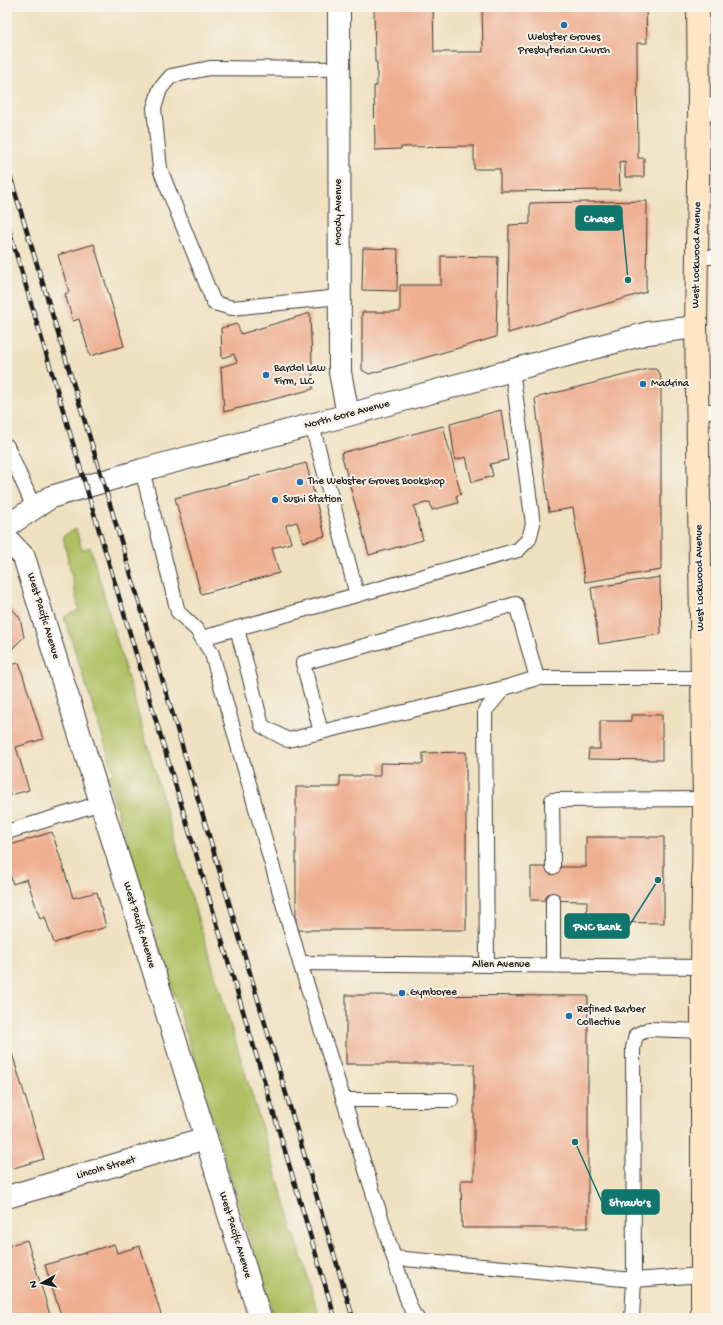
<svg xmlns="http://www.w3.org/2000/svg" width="723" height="1325" font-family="'Gochi Hand',sans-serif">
	<rect width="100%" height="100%" fill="#f7f3e8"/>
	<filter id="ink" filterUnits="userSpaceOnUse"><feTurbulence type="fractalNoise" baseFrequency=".025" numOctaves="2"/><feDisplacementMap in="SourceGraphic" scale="8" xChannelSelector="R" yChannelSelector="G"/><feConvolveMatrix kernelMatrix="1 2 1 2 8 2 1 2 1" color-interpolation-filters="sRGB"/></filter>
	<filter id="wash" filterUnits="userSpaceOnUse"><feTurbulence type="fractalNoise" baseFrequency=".012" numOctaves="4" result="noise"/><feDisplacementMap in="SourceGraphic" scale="16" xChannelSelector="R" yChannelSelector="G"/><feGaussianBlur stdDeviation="0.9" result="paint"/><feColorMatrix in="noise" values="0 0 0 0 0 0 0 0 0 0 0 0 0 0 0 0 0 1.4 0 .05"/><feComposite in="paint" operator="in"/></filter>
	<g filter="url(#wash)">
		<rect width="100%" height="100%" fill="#efe0c0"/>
		<path fill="#afbf62" stroke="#666e3f" d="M 76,529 L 82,550 L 90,547 L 185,876 L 320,1318 L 274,1318 L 107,778 L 114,772 L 64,617 L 79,610 L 63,536 Z"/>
		<g id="blocks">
			<g fill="#eeaf91">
				<path d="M 374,7 L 433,7 L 434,52 L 483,52 L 482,7 L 646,7 L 647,43 L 637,43 L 637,56 L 638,158 L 644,158 L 644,177 L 625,177 L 625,161 L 619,162 L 620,190 L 500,191 L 500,169 L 474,169 L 474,146 L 401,147 L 401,149 L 375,150 L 374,86 L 377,86 L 377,62 L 375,62 Z"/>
				<path d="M 647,201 L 646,292 L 508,333 L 509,225 L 530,224 L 530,203 Z"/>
				<path d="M 94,244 L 124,346 L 90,356 L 79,319 L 73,321 L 65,294 L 69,292 L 58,255 Z"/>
				<path d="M 363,248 L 398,249 L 397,291 L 362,290 Z"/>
				<path d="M 441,256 L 498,257 L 496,337 L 369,374 L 362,370 L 362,312 L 400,312 L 400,285 L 441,285 Z"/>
				<path d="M 310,313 L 313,389 L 224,412 L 221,367 L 237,362 L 234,354 L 222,358 L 221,328 L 237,324 L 241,334 Z"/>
				<path d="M 648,369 L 656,369 L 660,374 L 661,382 L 661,570 L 585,582 L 573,508 L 549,512 L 535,398 Z"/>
				<path d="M 501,410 L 508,460 L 490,464 L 493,476 L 472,482 L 466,457 L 455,460 L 450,424 Z"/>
				<path d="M 443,426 L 461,494 L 456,496 L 458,503 L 432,510 L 430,502 L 414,506 L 423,540 L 369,555 L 341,453 Z"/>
				<path d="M 306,463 L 325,536 L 303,542 L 297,522 L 286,525 L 291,543 L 272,548 L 279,573 L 201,594 L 175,498 Z"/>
				<path d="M 660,577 L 661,634 L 599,644 L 591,588 Z"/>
				<path d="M 7,603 L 20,618 L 24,637 L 7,654 Z"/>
				<path d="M 19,663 L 43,739 L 16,747 L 29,790 L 7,796 L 7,671 L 14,664 Z"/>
				<path d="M 631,715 L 662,715 L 662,760 L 588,759 L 589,749 L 600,749 L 600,721 L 631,721 Z"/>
				<path d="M 466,752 L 466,930 L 296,930 L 296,787 L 340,787 L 340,776 L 380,776 L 380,763 L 423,764 L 423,753 Z"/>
				<path d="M 52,832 L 73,898 L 97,892 L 106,927 L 54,943 L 45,917 L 40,919 L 27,879 L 13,884 L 7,865 L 7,846 Z"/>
				<path d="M 586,837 L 664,837 L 664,923 L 586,922 L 587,901 L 531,900 L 531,867 L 586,867 Z"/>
				<path d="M 346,995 L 588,996 L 588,1228 L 462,1228 L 461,1180 L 474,1180 L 474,1064 L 346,1064 Z"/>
				<path d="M 11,1050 L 44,1159 L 7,1170 L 7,1052 Z"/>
				<path d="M 27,1240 L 51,1318 L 7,1318 L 7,1246 Z"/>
				<path d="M 114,1244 L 117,1253 L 140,1246 L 162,1318 L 62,1318 L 45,1265 Z"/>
			</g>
		</g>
	</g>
	<g filter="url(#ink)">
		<use href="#blocks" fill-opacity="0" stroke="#3c3935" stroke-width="1"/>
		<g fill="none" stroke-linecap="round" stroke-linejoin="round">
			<g stroke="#3c3935" stroke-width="16">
				<g id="service">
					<path d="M 339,69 L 210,68 L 171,76 L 160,89 L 154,108 L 160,169 L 214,303 L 232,308 L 339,297"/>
					<path d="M 697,257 L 716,257"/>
					<path d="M 697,411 L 716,411"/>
					<path d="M 312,425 L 357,595"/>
					<path d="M 7,446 L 34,508"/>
					<path d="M 142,470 L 178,612 L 197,630 L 212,654 L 300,963 L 407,1299 L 414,1316 L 417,1318"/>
					<path d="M 237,628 L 262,726 L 288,740 L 504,688 L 537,678 L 702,678"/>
					<path d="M 202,638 L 518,550 L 529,539 L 533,524 L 512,370"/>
					<path d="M 321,732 L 303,663 L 516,604 L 537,678"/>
					<path d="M 7,832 L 101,803"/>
					<path d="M 553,867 L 552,800 L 704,799"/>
					<path d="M 300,963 L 702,967"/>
					<path d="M 487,965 L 485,711 L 504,688"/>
					<path d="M 553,965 L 553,900"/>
					<path d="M 344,1100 L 451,1100"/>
					<path d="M 394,1258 L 634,1280 L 702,1275"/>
					<path d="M 632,1318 L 634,1280 L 633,1048 L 636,1035 L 649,1029 L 702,1031"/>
				</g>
			</g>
			<g stroke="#3c3935" stroke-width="24">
				<g id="minor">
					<path d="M 339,7 L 340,372 L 348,415"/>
					<path d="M 699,110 L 716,109"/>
					<path d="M 7,526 L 51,497 L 142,470 L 348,415 L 648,333 L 696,327"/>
					<path d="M 7,539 L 24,557 L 206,1138 L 260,1318"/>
					<path d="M 7,1197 L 206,1138"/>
				</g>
			</g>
			<g stroke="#3c3935" stroke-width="24">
				<path id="secondary" d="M 698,7 L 699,110 L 696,327 L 704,799 L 702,967 L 702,1318"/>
			</g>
			<use href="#service" stroke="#fff" stroke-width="14"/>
			<use href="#minor" stroke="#fff" stroke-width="22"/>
			<use href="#secondary" stroke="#fde5c5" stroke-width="22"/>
			<g stroke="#1c1c1c" stroke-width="4.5">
				<g id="rail">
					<path d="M 7,166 L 103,481 L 353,1318"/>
					<path d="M 7,223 L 335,1318"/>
				</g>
			</g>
			<use href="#rail" stroke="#f7f3e8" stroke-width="3" stroke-dasharray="9" stroke-linecap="butt"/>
		</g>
	</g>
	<g fill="#1f6fb2" stroke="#f7f3e8" stroke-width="1.5">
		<circle cx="564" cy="25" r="4"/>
		<circle cx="266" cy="375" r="4"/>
		<circle cx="643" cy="384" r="4"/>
		<circle cx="300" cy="482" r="4"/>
		<circle cx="275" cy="500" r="4"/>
		<circle cx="402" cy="993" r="4"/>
		<circle cx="569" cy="1016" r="4"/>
	</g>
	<g text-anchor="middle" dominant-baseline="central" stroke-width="4" stroke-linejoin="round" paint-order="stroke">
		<g font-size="11" fill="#1c1c1c" stroke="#f7f3e8" text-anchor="start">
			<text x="564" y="38" text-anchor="middle">Webster Groves<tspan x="564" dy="13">Presbyterian Church</tspan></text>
			<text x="274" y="369">Bardol Law<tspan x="274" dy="13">Firm, LLC</tspan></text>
			<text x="651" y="384">Madrina</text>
			<text x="308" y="482">The Webster Groves Bookshop</text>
			<text x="283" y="500">Sushi Station</text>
			<text x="410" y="993">Gymboree</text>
			<text x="577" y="1010">Refined Barber<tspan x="577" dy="13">Collective</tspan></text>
		</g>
		<g font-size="11" fill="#1c1c1c" stroke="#f7f3e8">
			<text transform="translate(339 212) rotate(-90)">Moody Avenue</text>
			<text transform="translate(697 255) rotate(-89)">West Lockwood Avenue</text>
			<text transform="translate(347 415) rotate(-15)">North Gore Avenue</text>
			<text transform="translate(700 578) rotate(-91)">West Lockwood Avenue</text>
			<text transform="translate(43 616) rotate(73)">West Pacific Avenue</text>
			<text transform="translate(139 925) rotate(73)">West Pacific Avenue</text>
			<text x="501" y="965">Allen Avenue</text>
			<text transform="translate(106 1168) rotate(-16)">Lincoln Street</text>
			<text transform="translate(235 1235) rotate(73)">West Pacific Avenue</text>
		</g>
	</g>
	<path fill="none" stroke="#0f766e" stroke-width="1.5" d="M628 280L622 218M658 880L629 926M575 1142L602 1202"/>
	<g fill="#0f766e" stroke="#f7f3e8" stroke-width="1.5">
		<circle cx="628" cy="280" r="4"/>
		<circle cx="658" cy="880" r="4"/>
		<circle cx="575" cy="1142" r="4"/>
	</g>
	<g fill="#0f766e" stroke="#0f766e" stroke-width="1.5">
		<rect x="576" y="206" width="46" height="24" rx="4"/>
		<rect x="565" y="914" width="64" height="24" rx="4"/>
		<rect x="602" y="1190" width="57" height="24" rx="4"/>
	</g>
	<g font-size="12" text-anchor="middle" font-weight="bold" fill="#fff">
		<text x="599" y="222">Chase</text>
		<text x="597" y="930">PNC Bank</text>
		<text x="630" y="1206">Straub’s</text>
	</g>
	<rect width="723" height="1325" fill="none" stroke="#f7f3e8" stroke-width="24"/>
	<g transform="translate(42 1283) rotate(262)" stroke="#f7f3e8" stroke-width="3" paint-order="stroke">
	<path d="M0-3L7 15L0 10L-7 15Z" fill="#1c1c1c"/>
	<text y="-6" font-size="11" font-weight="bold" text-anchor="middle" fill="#1c1c1c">N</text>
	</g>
</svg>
